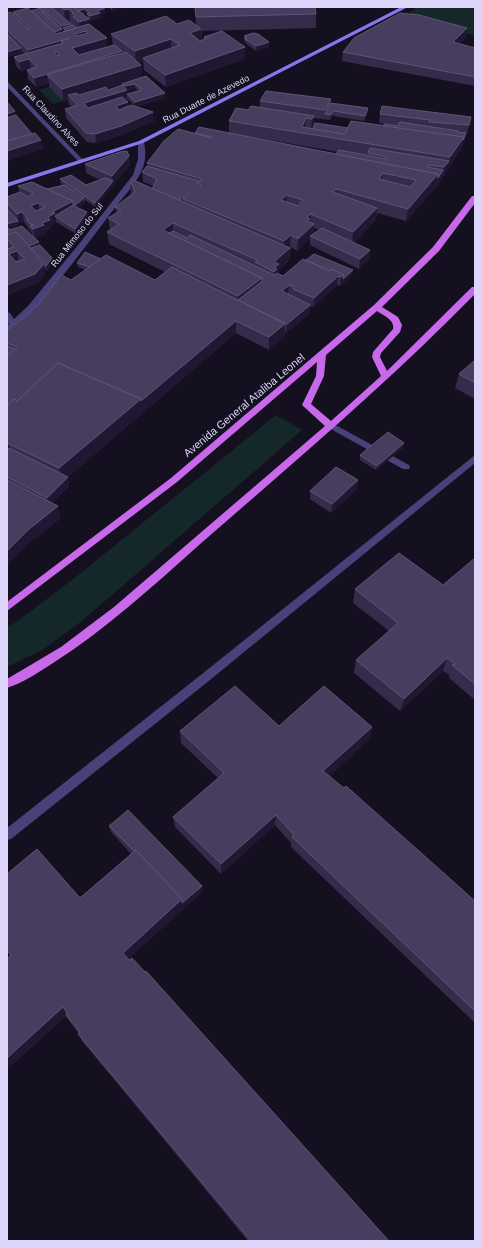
<svg xmlns="http://www.w3.org/2000/svg" width="482" height="1248" font-family="Arial,sans-serif">
	<rect width="100%" height="100%" fill="#14101f"/>
	<g fill="#142729">
		<path d="M 417,7 L 475,7 L 475,36 L 407,15 Z"/>
		<path d="M 49,87 L 63,101 L 53,104 L 39,90 Z"/>
		<path d="M 276,415 L 302,430 L 82,621 L 44,649 L 7,667 L 7,627 L 18,621 L 77,576 Z"/>
	</g>
	<g fill="none" stroke-linecap="round" stroke-linejoin="round">
		<g fill="#494179" fill-rule="evenodd">
			<path d="M 330,422 L 409,465 L 410,467 L 409,469 L 403,469 L 327,427 L 326,425 Z"/>
			<path d="M 475,455 L 475,463 L 210,680 L 11,839 L 7,840 L 7,828 L 202,674 Z"/>
		</g>
		<g fill="#494179" fill-rule="evenodd">
			<path d="M 7,81 L 83,160 L 83,162 L 79,162 L 7,87 Z"/>
			<path d="M 141,140 L 144,142 C 146,153 146,162 141,172 C 135,185 123,197 114,209 C 97,231 27,327 7,333 L 7,326 L 9,324 L 7,321 L 7,312 L 10,313 L 14,319 L 28,306 L 79,244 L 133,175 L 138,159 L 138,142 Z"/>
		</g>
		<path fill="#8677ed" fill-rule="evenodd" d="M 401,7 L 408,7 L 143,143 L 7,187 L 7,183 L 139,141 Z"/>
		<path fill="#c869ec" fill-rule="evenodd" d="M 472,196 L 475,196 L 475,203 L 439,251 L 382,307 L 398,317 L 402,325 L 400,332 L 381,353 L 380,357 L 387,371 L 472,287 L 475,287 L 475,294 C 388,383 293,463 199,545 C 152,587 106,629 53,663 C 39,672 23,683 7,688 L 7,679 L 61,647 L 114,607 L 325,426 L 302,405 L 316,376 L 317,362 L 177,482 L 7,611 L 7,602 L 171,478 L 374,305 L 433,247 ZM 377,311 C 384,316 395,320 393,329 L 373,352 L 372,357 L 381,376 L 331,421 L 311,404 L 324,376 L 326,355 Z"/>
	</g>
	<g fill="#352b4b" fill-rule="evenodd">
		<path d="M 37,7 L 127,7 L 112,11 L 108,7 L 104,8 L 105,13 L 100,14 L 101,18 L 91,21 L 89,19 L 89,24 L 107,47 L 113,45 L 111,34 L 177,24 L 196,25 L 195,7 L 315,7 L 316,14 L 316,28 L 202,31 L 202,40 L 204,39 L 204,37 L 245,47 L 245,59 L 166,87 L 144,70 L 143,61 L 138,62 L 141,65 L 142,77 L 107,88 L 108,90 L 122,86 L 122,84 L 146,76 L 165,93 L 165,98 L 136,107 L 154,121 L 122,135 L 96,143 L 87,142 L 66,118 L 65,109 L 72,107 L 69,104 L 68,100 L 63,101 L 49,87 L 49,83 L 36,87 L 28,79 L 27,70 L 31,68 L 21,71 L 16,66 L 14,57 L 24,54 L 22,51 L 22,53 L 7,57 L 7,13 L 13,14 L 13,12 L 31,11 L 38,9 ZM 86,13 L 87,15 L 88,18 L 83,14 ZM 57,52 L 58,54 L 56,54 L 54,53 ZM 135,88 L 138,91 L 127,94 L 127,91 ZM 127,99 L 135,106 L 128,107 L 128,102 L 125,100 Z"/>
		<path d="M 244,36 L 269,42 L 269,47 L 256,51 L 245,43 L 245,41 L 244,41 Z"/>
		<path d="M 466,37 L 459,44 L 475,48 L 475,86 L 342,61 L 343,52 Z"/>
		<path d="M 331,99 L 330,103 L 367,113 L 364,121 L 333,116 L 330,120 L 314,118 L 313,128 L 348,128 L 384,126 L 398,126 L 379,123 L 380,114 L 471,117 L 467,134 L 466,134 L 464,142 L 461,149 L 443,176 L 442,176 L 442,179 L 436,187 L 406,221 L 377,213 L 376,220 L 354,243 L 370,250 L 369,259 L 359,269 L 310,245 L 310,239 L 297,251 L 291,247 L 289,260 L 279,270 L 278,274 L 283,276 L 306,260 L 352,275 L 340,286 L 337,285 L 313,307 L 310,306 L 309,314 L 286,333 L 285,332 L 285,336 L 269,350 L 236,333 L 68,477 L 69,486 L 52,503 L 61,518 L 31,541 L 7,565 L 7,330 L 26,316 L 71,280 L 86,270 L 78,267 L 77,263 L 101,259 L 155,280 L 165,272 L 109,244 L 107,232 L 110,230 L 108,218 L 116,213 L 115,207 L 131,196 L 130,184 L 152,189 L 154,186 L 143,182 L 142,172 L 147,166 L 147,163 L 195,134 L 195,133 L 229,133 L 229,121 L 248,110 L 260,107 L 260,101 ZM 247,136 L 338,152 L 336,154 ZM 314,228 L 319,230 L 313,234 Z"/>
		<path d="M 129,156 L 130,165 L 95,207 L 85,200 L 85,203 L 78,208 L 88,217 L 76,234 L 56,222 L 51,226 L 51,229 L 45,231 L 46,234 L 34,238 L 39,242 L 40,245 L 52,258 L 53,263 L 47,271 L 43,266 L 45,274 L 37,283 L 7,295 L 9,248 L 7,246 L 7,197 L 19,193 L 18,186 L 47,189 L 62,185 L 61,184 L 60,179 L 86,185 L 100,180 L 86,173 L 85,164 ZM 24,222 L 27,226 L 28,228 L 32,233 L 32,235 L 10,230 L 9,229 L 19,225 L 18,223 L 19,223 Z"/>
		<path d="M 475,360 L 475,399 L 455,388 L 459,374 Z"/>
		<path d="M 403,448 L 376,470 L 360,460 L 360,455 Z"/>
		<path d="M 357,489 L 331,513 L 310,499 L 310,491 Z"/>
		<path d="M 475,558 L 475,700 L 449,678 L 449,675 L 443,671 L 400,711 L 354,673 L 356,660 L 389,631 L 353,603 L 355,589 L 443,585 Z"/>
		<path d="M 279,726 L 372,727 L 370,739 L 329,776 L 475,901 L 475,1023 L 291,847 L 291,843 L 275,825 L 221,874 L 175,827 L 173,817 L 218,778 L 181,743 L 180,731 Z"/>
		<path d="M 109,826 L 202,886 L 202,892 L 128,959 L 389,1241 L 248,1241 L 82,1041 L 79,1034 L 70,1022 L 66,1016 L 7,1069 L 10,956 L 7,952 L 7,874 L 80,898 L 131,854 L 111,832 Z"/>
	</g>
	<g fill="#201832">
		<path d="M 112,7 L 127,7 L 112,11 Z"/>
		<path d="M 151,7 L 158,7 L 151,10 Z"/>
		<path d="M 105,8 L 105,13 L 100,14 L 101,18 L 91,21 L 90,16 L 97,11 Z"/>
		<path d="M 69,9 L 70,23 L 66,24 L 64,10 Z"/>
		<path d="M 85,9 L 86,13 L 79,16 L 78,11 Z"/>
		<path d="M 89,19 L 90,33 L 86,31 L 87,40 L 70,34 L 80,33 L 79,22 Z"/>
		<path d="M 71,24 L 72,28 L 63,28 L 64,31 L 63,31 L 63,34 L 52,37 L 51,33 L 62,30 L 62,26 Z"/>
		<path d="M 467,28 L 466,37 L 452,51 L 453,42 Z"/>
		<path d="M 201,29 L 202,41 L 190,45 L 190,33 Z"/>
		<path d="M 70,38 L 63,43 L 61,41 L 62,50 L 29,59 L 28,50 Z"/>
		<path d="M 107,38 L 107,47 L 73,56 L 72,48 Z"/>
		<path d="M 171,39 L 172,51 L 143,58 L 143,61 L 136,63 L 135,51 Z"/>
		<path d="M 269,42 L 269,47 L 256,51 L 256,46 Z"/>
		<path d="M 245,47 L 245,59 L 166,87 L 165,75 Z"/>
		<path d="M 21,48 L 22,53 L 7,57 L 7,52 Z"/>
		<path d="M 122,51 L 123,60 L 47,75 L 49,83 L 36,87 L 34,78 Z"/>
		<path d="M 29,59 L 31,68 L 21,71 L 19,62 Z"/>
		<path d="M 141,65 L 142,77 L 71,99 L 68,95 L 68,100 L 63,101 L 62,89 Z"/>
		<path d="M 135,84 L 135,88 L 127,91 L 127,99 L 85,112 L 84,103 L 126,91 L 125,86 Z"/>
		<path d="M 165,93 L 165,98 L 135,107 L 135,102 Z"/>
		<path d="M 331,99 L 330,108 L 325,114 L 325,110 Z"/>
		<path d="M 128,102 L 129,111 L 117,115 L 116,106 Z"/>
		<path d="M 368,108 L 367,113 L 364,121 L 365,116 Z"/>
		<path d="M 15,111 L 17,120 L 7,123 L 7,114 Z"/>
		<path d="M 334,111 L 333,116 L 330,120 L 331,115 Z"/>
		<path d="M 153,112 L 154,121 L 122,135 L 96,143 L 95,134 Z"/>
		<path d="M 314,116 L 313,128 L 311,131 L 312,119 Z"/>
		<path d="M 306,118 L 305,130 L 302,127 Z"/>
		<path d="M 466,133 L 464,142 L 461,149 L 443,176 L 444,167 L 449,161 L 450,157 Z"/>
		<path d="M 41,140 L 43,149 L 7,161 L 7,151 Z"/>
		<path d="M 129,156 L 130,165 L 95,207 L 95,203 L 113,181 L 112,176 Z"/>
		<path d="M 443,170 L 442,179 L 436,187 L 438,178 Z"/>
		<path d="M 383,173 L 381,186 L 379,179 Z"/>
		<path d="M 438,174 L 436,187 L 406,221 L 408,209 Z"/>
		<path d="M 197,186 L 197,195 L 183,199 L 183,207 L 180,200 Z"/>
		<path d="M 337,189 L 336,201 L 333,192 Z"/>
		<path d="M 287,195 L 286,207 L 281,200 Z"/>
		<path d="M 84,198 L 85,203 L 75,210 L 74,206 Z"/>
		<path d="M 73,201 L 74,210 L 56,217 L 56,222 L 51,226 L 51,229 L 45,231 L 46,234 L 34,238 L 33,229 L 42,223 L 52,212 Z"/>
		<path d="M 38,203 L 40,213 L 33,215 L 31,206 Z"/>
		<path d="M 377,208 L 376,220 L 352,245 L 353,232 Z"/>
		<path d="M 22,212 L 24,222 L 19,223 L 17,214 Z"/>
		<path d="M 87,212 L 88,217 L 76,234 L 75,229 Z"/>
		<path d="M 311,214 L 310,226 L 314,224 L 313,237 L 310,236 L 310,239 L 297,251 L 298,239 L 307,217 Z"/>
		<path d="M 18,221 L 19,225 L 7,229 L 7,224 Z"/>
		<path d="M 173,223 L 173,235 L 163,230 Z"/>
		<path d="M 291,235 L 289,260 L 279,270 L 278,276 L 274,284 L 274,262 L 284,253 L 284,241 Z"/>
		<path d="M 39,242 L 40,247 L 29,250 L 28,246 Z"/>
		<path d="M 370,250 L 369,259 L 359,269 L 360,259 Z"/>
		<path d="M 17,251 L 19,260 L 11,263 L 9,254 Z"/>
		<path d="M 40,258 L 41,267 L 43,265 L 45,274 L 37,283 L 7,295 L 7,285 L 38,259 Z"/>
		<path d="M 52,258 L 53,263 L 47,271 L 46,266 Z"/>
		<path d="M 353,270 L 352,275 L 340,286 L 341,277 L 344,275 Z"/>
		<path d="M 338,276 L 337,285 L 313,307 L 314,298 Z"/>
		<path d="M 262,278 L 262,291 L 238,300 L 238,296 Z"/>
		<path d="M 289,285 L 288,294 L 282,300 L 282,291 Z"/>
		<path d="M 310,305 L 309,314 L 286,333 L 287,324 Z"/>
		<path d="M 236,321 L 236,333 L 68,477 L 69,486 L 49,506 L 47,498 L 62,482 L 59,468 L 141,399 Z"/>
		<path d="M 285,324 L 285,336 L 269,350 L 269,337 Z"/>
		<path d="M 404,443 L 403,448 L 376,470 L 377,466 Z"/>
		<path d="M 9,445 L 12,457 L 7,462 L 7,447 Z"/>
		<path d="M 358,480 L 357,489 L 331,513 L 332,504 Z"/>
		<path d="M 58,506 L 61,518 L 31,541 L 7,565 L 7,551 L 28,530 Z"/>
		<path d="M 447,658 L 443,671 L 400,711 L 404,699 Z"/>
		<path d="M 372,727 L 370,739 L 322,783 L 323,771 Z"/>
		<path d="M 276,815 L 275,825 L 221,874 L 221,864 Z"/>
		<path d="M 202,886 L 202,892 L 183,909 L 182,903 Z"/>
		<path d="M 182,899 L 183,909 L 125,962 L 123,953 Z"/>
		<path d="M 63,1007 L 67,1015 L 7,1069 L 7,1058 Z"/>
	</g>
	<g fill="#473d5e" stroke="#5e5576" fill-rule="evenodd">
		<path d="M 39,7 L 51,7 L 71,24 L 62,26 L 43,11 L 41,11 L 62,29 L 54,32 L 31,11 L 41,8 Z"/>
		<path d="M 61,7 L 74,7 L 89,19 L 79,22 L 73,17 L 75,16 L 72,13 L 73,13 L 69,9 L 64,10 Z"/>
		<path d="M 74,7 L 103,7 L 105,8 L 97,11 L 100,13 L 90,16 L 87,14 L 90,13 L 85,9 L 78,11 Z"/>
		<path d="M 195,7 L 315,7 L 316,14 L 196,17 Z"/>
		<path d="M 28,8 L 56,34 L 89,24 L 107,38 L 72,48 L 79,55 L 114,45 L 122,51 L 34,78 L 27,70 L 37,67 L 29,59 L 19,62 L 14,57 L 63,43 L 61,41 L 70,38 L 28,50 L 7,30 L 7,13 L 11,12 L 28,29 L 30,28 L 13,12 ZM 86,31 L 88,33 L 77,36 L 75,34 ZM 57,52 L 60,55 L 58,56 L 54,53 Z"/>
		<path d="M 400,13 L 419,15 L 467,28 L 453,42 L 475,48 L 475,77 L 343,52 L 354,38 Z"/>
		<path d="M 166,16 L 177,24 L 189,20 L 201,29 L 190,33 L 200,41 L 207,38 L 204,37 L 222,31 L 245,47 L 165,75 L 143,58 L 180,45 L 171,39 L 135,51 L 111,34 Z"/>
		<path d="M 73,25 L 76,28 L 67,31 L 63,28 Z"/>
		<path d="M 253,33 L 258,34 L 269,42 L 256,46 L 245,39 L 247,38 L 244,36 Z"/>
		<path d="M 7,34 L 21,48 L 7,52 Z"/>
		<path d="M 126,52 L 141,65 L 62,89 L 47,75 L 89,62 Z"/>
		<path d="M 146,76 L 165,93 L 135,102 L 127,94 L 142,90 L 135,84 L 125,86 L 122,84 Z"/>
		<path d="M 122,85 L 127,90 L 84,103 L 88,108 L 122,97 L 128,102 L 116,106 L 119,110 L 131,105 L 153,112 L 121,126 L 95,134 L 86,133 L 65,109 L 78,105 L 68,95 L 77,93 L 79,95 L 106,87 L 108,90 Z"/>
		<path d="M 266,91 L 331,99 L 325,110 L 260,101 Z"/>
		<path d="M 7,102 L 15,111 L 7,114 Z"/>
		<path d="M 330,103 L 368,108 L 365,116 L 334,111 L 331,115 L 325,114 Z"/>
		<path d="M 251,106 L 314,116 L 312,119 L 306,118 L 302,127 L 345,134 L 351,121 L 464,137 L 450,157 L 229,121 L 236,108 L 248,110 Z"/>
		<path d="M 382,106 L 471,117 L 469,125 L 429,122 L 430,120 L 380,114 Z"/>
		<path d="M 16,115 L 32,134 L 7,141 L 7,118 Z"/>
		<path d="M 400,122 L 458,131 L 457,132 L 466,133 L 463,140 L 464,137 L 384,126 L 384,124 L 398,126 Z"/>
		<path d="M 315,123 L 348,128 L 345,134 L 313,129 Z"/>
		<path d="M 199,127 L 438,174 L 408,209 L 337,189 L 333,192 L 377,208 L 353,232 L 311,214 L 307,217 L 310,219 L 307,221 L 314,224 L 298,239 L 291,235 L 284,241 L 183,199 L 201,185 L 197,183 L 202,179 L 147,163 L 164,141 L 178,129 L 212,138 L 212,137 L 195,133 ZM 383,173 L 416,180 L 411,187 L 379,179 ZM 287,195 L 303,200 L 298,206 L 281,200 Z"/>
		<path d="M 35,133 L 41,140 L 7,151 L 7,141 Z"/>
		<path d="M 370,148 L 449,161 L 444,167 L 428,165 L 427,167 L 443,170 L 438,178 L 438,174 L 336,154 L 339,150 L 387,159 L 388,157 L 368,153 Z"/>
		<path d="M 127,151 L 129,156 L 112,176 L 85,164 L 120,152 Z"/>
		<path d="M 147,166 L 199,181 L 197,183 L 197,186 L 180,200 L 152,189 L 157,179 L 142,172 Z"/>
		<path d="M 71,175 L 86,185 L 105,178 L 113,181 L 95,203 L 60,179 Z"/>
		<path d="M 133,180 L 290,248 L 274,262 L 279,264 L 274,268 L 277,269 L 274,272 L 255,262 L 257,260 L 173,223 L 163,230 L 262,278 L 238,296 L 107,232 L 119,224 L 108,218 L 121,210 L 115,207 L 135,192 L 132,184 L 130,184 Z"/>
		<path d="M 32,182 L 73,201 L 52,212 L 55,213 L 48,217 L 50,220 L 42,223 L 44,225 L 33,229 L 30,226 L 34,225 L 30,224 L 26,219 L 28,219 L 22,212 L 17,214 L 7,203 L 7,197 L 20,192 L 28,197 L 33,193 L 18,186 ZM 38,203 L 45,207 L 36,211 L 31,206 Z"/>
		<path d="M 65,185 L 84,198 L 74,206 L 87,212 L 75,229 L 56,217 L 55,216 L 73,205 L 73,201 L 47,189 Z"/>
		<path d="M 7,209 L 18,221 L 7,224 Z"/>
		<path d="M 22,226 L 39,242 L 29,246 L 16,232 L 7,235 L 7,227 L 10,230 Z"/>
		<path d="M 322,228 L 370,250 L 360,259 L 310,236 Z"/>
		<path d="M 173,231 L 187,238 L 190,235 L 274,275 L 277,273 L 283,276 L 303,259 L 330,271 L 332,269 L 344,275 L 341,277 L 338,276 L 314,298 L 293,289 L 294,287 L 289,285 L 282,291 L 310,305 L 287,324 L 238,300 L 262,281 L 262,278 L 169,233 Z"/>
		<path d="M 16,232 L 40,258 L 38,259 L 43,265 L 35,274 L 7,285 L 7,249 L 14,247 L 7,239 L 7,235 ZM 17,251 L 25,259 L 16,262 L 9,254 Z"/>
		<path d="M 40,245 L 52,258 L 46,266 L 31,248 Z"/>
		<path d="M 85,252 L 101,259 L 90,267 L 77,263 Z"/>
		<path d="M 314,254 L 353,270 L 343,279 L 344,275 L 332,269 L 330,271 L 306,260 Z"/>
		<path d="M 106,255 L 155,280 L 172,267 L 285,324 L 269,337 L 236,321 L 141,401 L 141,399 L 58,363 L 17,401 L 14,399 L 7,406 L 7,355 L 17,347 L 7,343 L 7,330 L 26,316 L 39,304 L 61,275 L 71,280 Z"/>
		<path d="M 7,346 L 15,349 L 7,355 Z"/>
		<path d="M 475,360 L 475,383 L 459,374 Z"/>
		<path d="M 58,363 L 141,399 L 59,468 L 7,443 L 7,406 L 14,399 L 17,401 Z"/>
		<path d="M 388,432 L 404,443 L 377,466 L 360,455 Z"/>
		<path d="M 9,448 L 68,477 L 47,498 L 7,477 L 7,451 Z"/>
		<path d="M 336,467 L 358,480 L 332,504 L 310,491 Z"/>
		<path d="M 7,480 L 58,506 L 28,530 L 7,551 Z"/>
		<path d="M 399,553 L 443,585 L 475,558 L 475,684 L 452,665 L 455,664 L 447,658 L 404,699 L 356,660 L 398,623 L 355,589 Z"/>
		<path d="M 235,686 L 279,726 L 324,686 L 372,727 L 323,771 L 344,788 L 346,786 L 475,901 L 475,1011 L 292,837 L 294,835 L 276,815 L 221,864 L 173,817 L 224,773 L 180,731 Z"/>
		<path d="M 128,810 L 202,886 L 182,903 L 182,899 L 136,850 L 134,851 L 109,826 Z"/>
		<path d="M 37,849 L 80,898 L 136,850 L 182,899 L 123,953 L 129,960 L 132,958 L 145,972 L 146,971 L 389,1241 L 251,1241 L 78,1034 L 80,1032 L 66,1015 L 67,1013 L 63,1007 L 7,1058 L 7,959 L 11,955 L 7,950 L 7,874 Z"/>
	</g>
	<g text-anchor="middle" dominant-baseline="central" stroke-width="3" stroke-linejoin="round" paint-order="stroke">
		<g font-size="9" fill="#dcd4f9" stroke="#14101f">
			<text transform="translate(206 99) rotate(-27)">Rua Duarte de Azevedo</text>
			<text transform="translate(51 116) rotate(47)">Rua Claudino Alves</text>
			<text transform="translate(77 235) rotate(-52)">Rua Mimoso do Sul</text>
		</g>
		<g font-size="11" fill="#dcd4f9" stroke="#14101f">
			<text transform="translate(244 405) rotate(-40)">Avenida General Ataliba Leonel</text>
		</g>
	</g>
	<rect width="482" height="1248" fill="none" stroke="#dcd4f9" stroke-width="16"/>
</svg>
